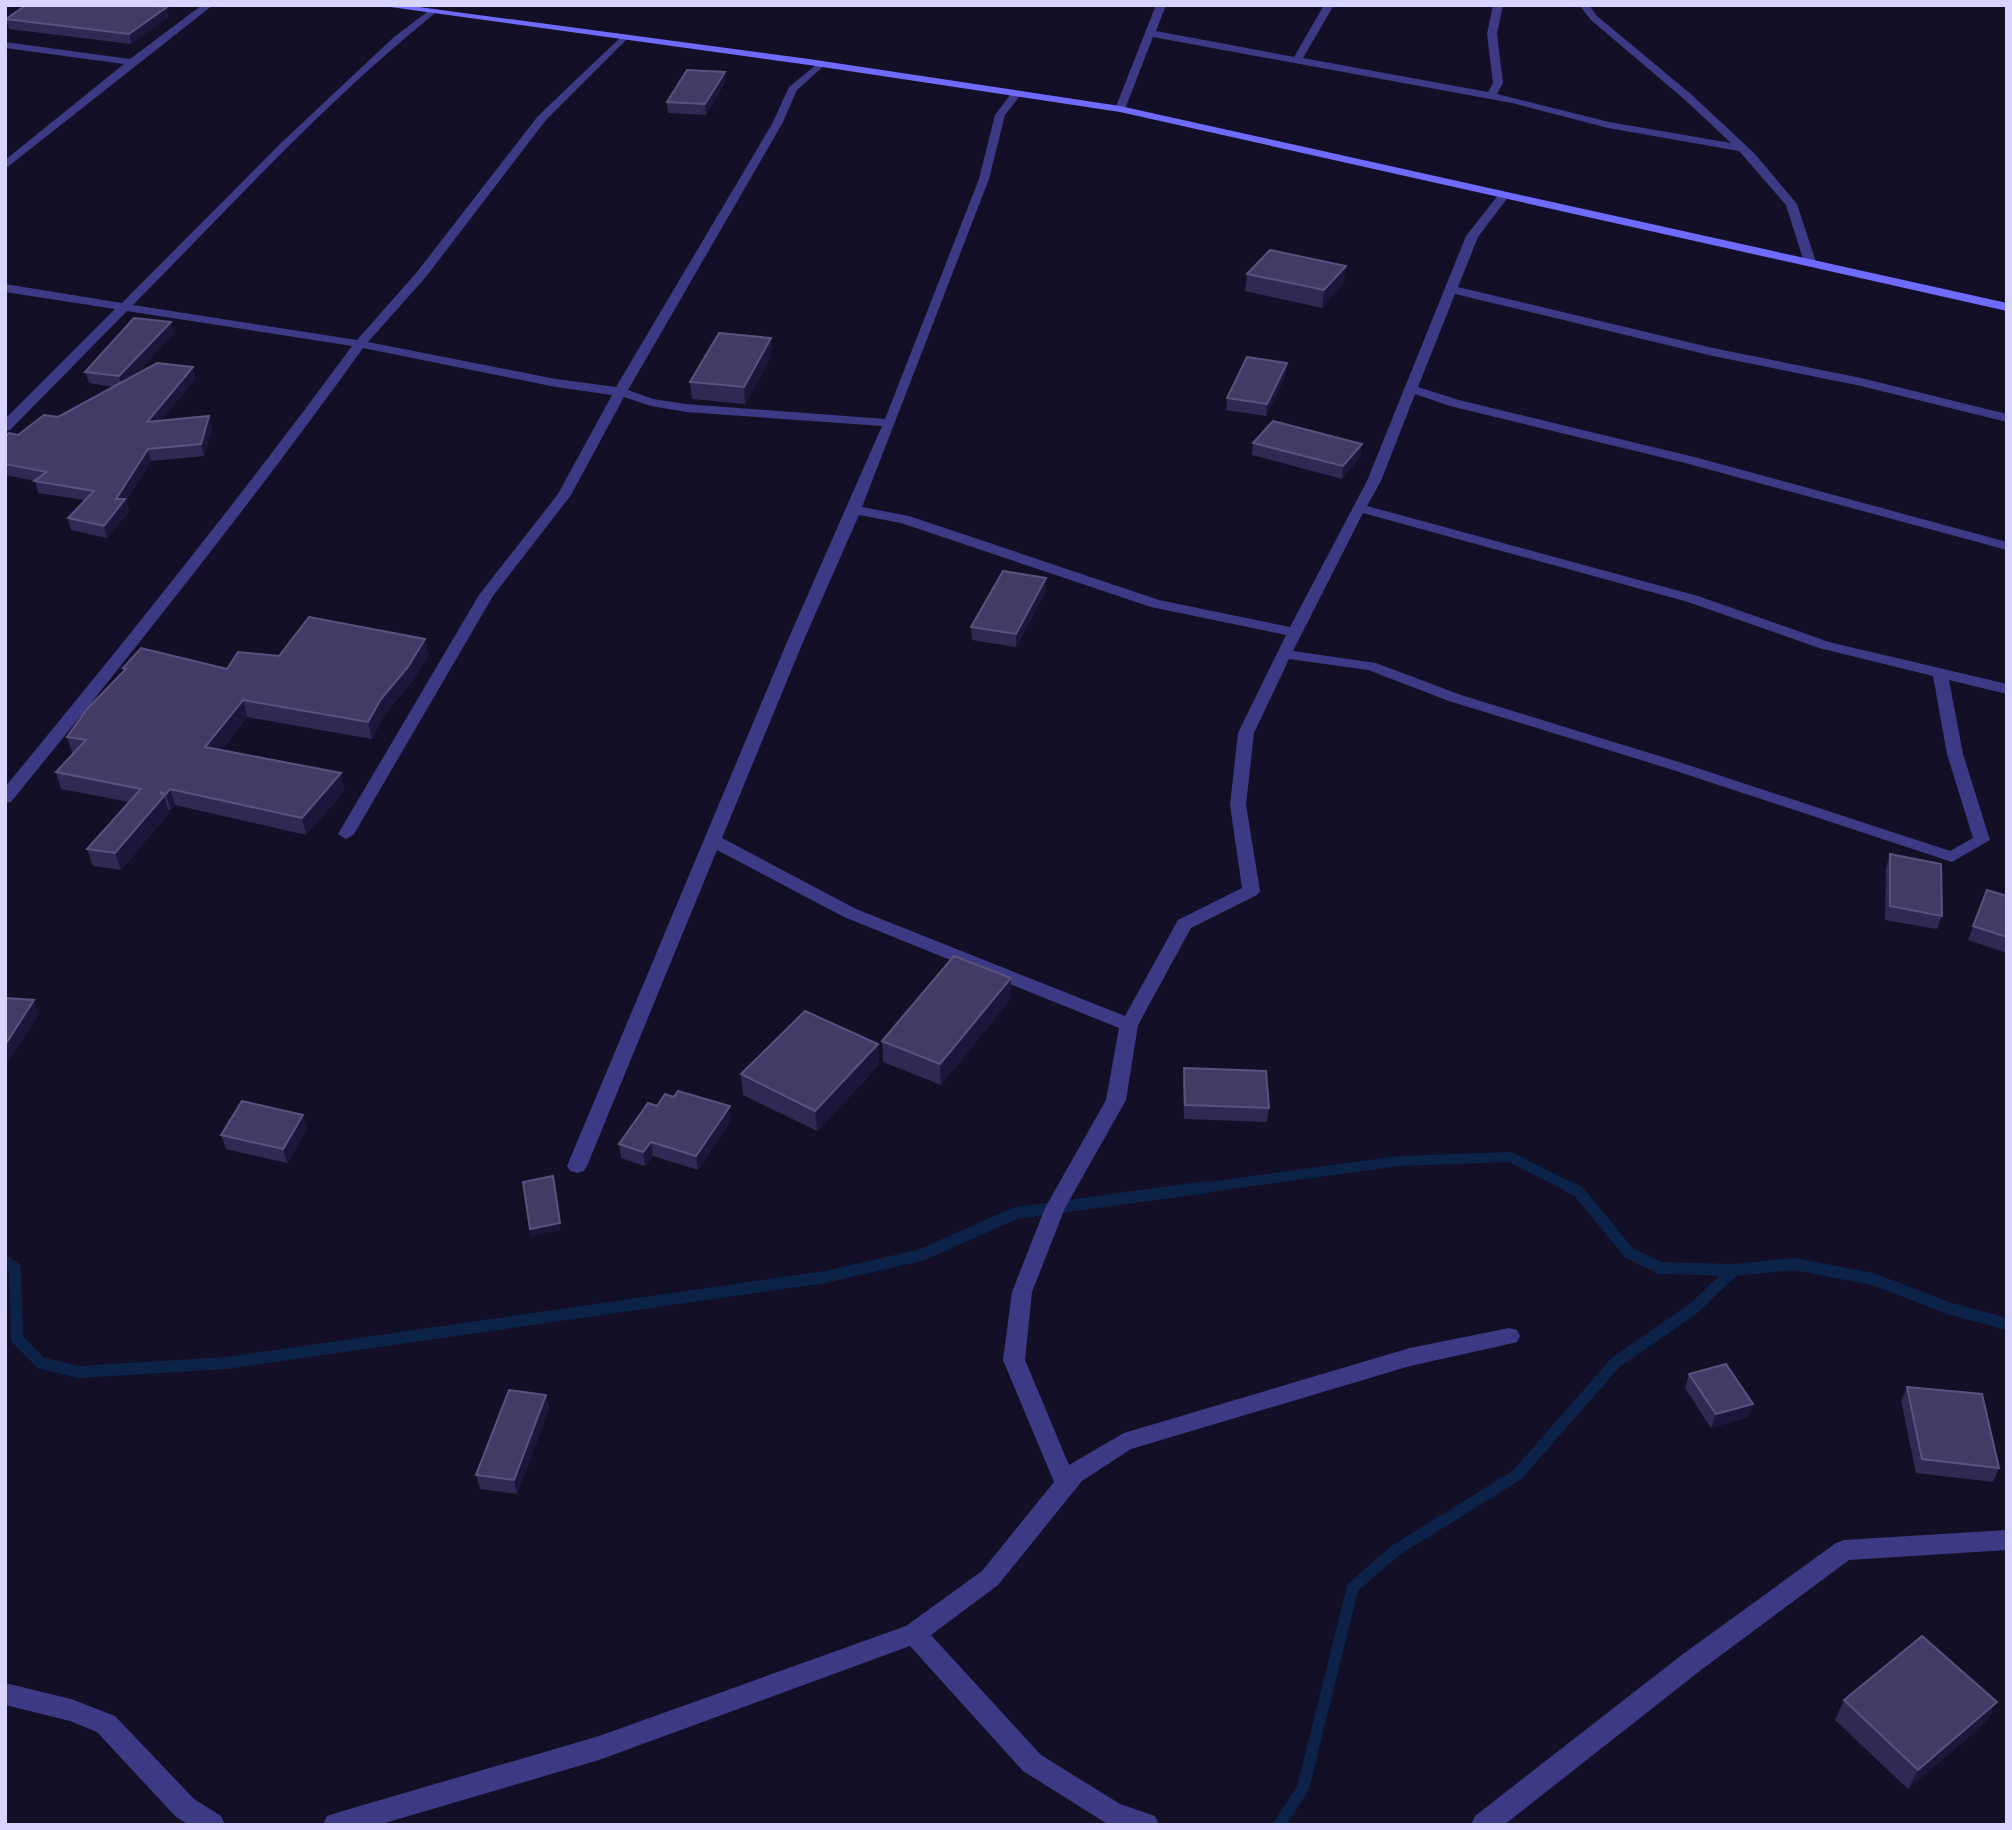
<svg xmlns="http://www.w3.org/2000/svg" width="2012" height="1830" font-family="'Source Sans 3',sans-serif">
	<rect width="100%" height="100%" fill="#130f26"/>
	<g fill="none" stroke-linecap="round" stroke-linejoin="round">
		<path stroke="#0c2248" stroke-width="10" d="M 1194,1189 L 1399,1161 L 1510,1157 L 1573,1189"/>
		<g stroke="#0c2248" stroke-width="12">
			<path d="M 1569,1187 L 1579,1192 L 1629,1253 L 1660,1268 L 1734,1270 L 1794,1264 L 1873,1279 L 1948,1308 L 2007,1324"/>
			<path d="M 5,1262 L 15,1268 L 17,1339 L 41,1363 L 79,1372 L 226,1363 L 825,1277 L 921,1255 L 1016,1213 L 1207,1187"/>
			<path d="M 1279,1825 L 1303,1788 L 1353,1587 L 1396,1550 L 1517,1475 L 1616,1362 L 1693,1309 L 1734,1270"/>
		</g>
		<g fill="#3d3a85" fill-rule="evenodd">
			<path d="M 202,5 L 213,5 L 5,169 L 5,160 L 124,64 L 5,48 L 5,42 L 130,59 Z"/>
			<path d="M 1156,5 L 1166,5 L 1156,31 L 1294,57 L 1324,5 L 1334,5 L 1303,58 L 1488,92 L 1493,83 L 1487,34 L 1493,5 L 1503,5 L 1497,34 L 1503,83 L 1497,94 L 1609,122 L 1731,143 L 1684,99 L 1591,20 L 1579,5 L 1589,5 L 1597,16 L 1692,95 L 1755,154 L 1797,204 L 1816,262 L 1810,266 L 1804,262 L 1786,205 L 1739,151 L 1608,128 L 1512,103 L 1153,37 L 1125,109 L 1116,111 L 1115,109 Z"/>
			<path d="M 431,9 L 436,12 L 434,14 C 326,101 231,206 133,305 L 357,340 L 417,272 L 538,116 L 624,34 L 629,37 L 546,120 L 425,278 L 368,342 L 556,379 L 616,387 L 772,124 L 789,87 L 821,61 L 826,64 L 797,90 L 782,124 L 628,390 L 653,399 L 686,404 L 885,419 L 979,179 L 995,115 L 1013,91 L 1021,91 L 1022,93 L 1005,115 L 989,179 L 862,507 L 909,516 L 1159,600 L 1290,627 L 1367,481 L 1466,236 L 1499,194 L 1503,193 L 1509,196 L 1478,237 L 1458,287 L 1713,348 L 1861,378 L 2007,414 L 2007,422 L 1861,386 L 1713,356 L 1455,294 L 1418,387 L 1459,400 L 1694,457 L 2007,542 L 2007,550 L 1685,463 L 1450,406 L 1415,394 L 1381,481 L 1367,506 L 1698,596 L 1829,642 L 2007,684 L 2007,694 L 1949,680 L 1963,754 L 1990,840 L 1952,862 L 1670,769 L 1449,701 L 1368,670 L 1289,659 L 1254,733 L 1246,805 L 1260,891 L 1257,895 L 1191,928 L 1138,1025 L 1126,1100 L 1065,1208 L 1032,1292 L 1025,1360 L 1069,1465 L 1124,1433 L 1410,1348 L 1509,1328 L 1517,1330 L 1520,1336 L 1517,1342 L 1509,1344 L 1410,1366 L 1131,1449 L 1082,1481 L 998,1585 L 931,1635 L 1041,1755 L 1120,1804 L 1155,1816 L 1159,1825 L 1109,1825 L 1023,1771 L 910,1646 L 599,1760 L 378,1825 L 323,1825 L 327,1816 L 336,1813 L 599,1736 L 906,1626 L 982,1571 L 1054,1482 L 1003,1360 L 1012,1292 L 1045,1208 L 1106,1100 L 1119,1028 L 844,917 L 717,850 L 587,1166 L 584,1171 L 577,1173 L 570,1171 L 567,1166 L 787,642 L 882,426 L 686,412 L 651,406 L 624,397 L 571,495 L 493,596 L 354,834 L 346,839 L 338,834 L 479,595 L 558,494 L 612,395 L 556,387 L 363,348 C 251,504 132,653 11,802 L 5,803 L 5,787 C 124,643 241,497 352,346 L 127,311 L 10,430 L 5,431 L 5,419 L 115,309 L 5,292 L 5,284 L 122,303 L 281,143 L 394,37 ZM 1363,513 L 1688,602 L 1819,648 L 1933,676 L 1947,754 L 1973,838 L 1950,851 L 1682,763 L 1461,695 L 1376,663 L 1293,651 ZM 859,515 L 901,523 L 1151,607 L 1286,635 L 1238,733 L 1230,805 L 1242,888 L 1178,920 L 1125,1016 L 856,909 L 722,838 L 803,642 Z"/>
			<path d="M 2007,1530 L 2007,1550 L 1849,1560 L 1701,1670 L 1504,1825 L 1471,1825 L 1475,1816 L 1683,1654 L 1836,1543 L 1844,1540 Z"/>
			<path d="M 5,1683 L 71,1699 L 115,1716 L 194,1799 L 221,1816 L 225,1825 L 189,1825 L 176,1817 L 97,1732 L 70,1721 L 5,1705 Z"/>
		</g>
		<path fill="#6f6bff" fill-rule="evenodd" d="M 376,5 L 404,5 L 809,59 L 1120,106 L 2007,303 L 2007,311 L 1120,112 L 809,65 Z"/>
	</g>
	<g fill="#312854">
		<path d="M 169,17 L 131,44 L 9,29 L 6,19 Z"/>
		<path d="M 725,82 L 706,115 L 668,113 L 667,102 Z"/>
		<path d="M 1247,274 L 1344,283 L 1322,308 L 1245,291 Z"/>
		<path d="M 171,322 L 174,333 L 135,375 L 196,378 L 161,420 L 212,428 L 204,456 L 151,461 L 126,501 L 129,511 L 107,538 L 71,530 L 68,518 L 84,500 L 38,493 L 35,481 L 5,475 L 5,437 L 18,435 L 58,417 L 113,387 L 89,383 L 85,372 Z"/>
		<path d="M 772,355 L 745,404 L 692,399 L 690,382 Z"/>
		<path d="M 1286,375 L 1266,416 L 1226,410 L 1227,398 Z"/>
		<path d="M 1253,443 L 1361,456 L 1342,479 L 1252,455 Z"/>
		<path d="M 1046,591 L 1016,647 L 972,640 L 971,627 Z"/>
		<path d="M 429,655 L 411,683 L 384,715 L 372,739 L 247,717 L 221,750 L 345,790 L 306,835 L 175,805 L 171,810 L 168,810 L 169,813 L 121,870 L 93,866 L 87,849 L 129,802 L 61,789 L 56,772 L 73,753 L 72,753 L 67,737 L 124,671 L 123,668 L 227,669 L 279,656 Z"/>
		<path d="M 1890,854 L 1942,916 L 1937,929 L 1885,920 L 1886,868 Z"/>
		<path d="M 1987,890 L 2007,896 L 2007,953 L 1968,940 Z"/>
		<path d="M 1011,978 L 1011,998 L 941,1085 L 883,1062 L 882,1041 Z"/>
		<path d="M 878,1044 L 879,1065 L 817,1131 L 743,1095 L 741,1074 Z"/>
		<path d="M 1184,1068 L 1269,1108 L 1267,1122 L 1184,1119 L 1183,1082 Z"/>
		<path d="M 657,1106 L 731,1120 L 698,1170 L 653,1156 L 645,1166 L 621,1158 L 619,1144 Z"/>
		<path d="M 307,1129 L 287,1163 L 226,1149 L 221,1135 Z"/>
		<path d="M 1689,1374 L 1748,1417 L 1711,1428 L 1685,1388 Z"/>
		<path d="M 1907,1387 L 1999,1468 L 1993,1482 L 1916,1473 L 1901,1401 Z"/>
		<path d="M 546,1395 L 549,1409 L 517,1494 L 480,1489 L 476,1475 Z"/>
		<path d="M 1844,1700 L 1986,1722 L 1908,1789 L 1835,1720 Z"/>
	</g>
	<g fill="#1d163a">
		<path d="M 167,7 L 169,17 L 131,44 L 129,34 Z"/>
		<path d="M 725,72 L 725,82 L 706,115 L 705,104 Z"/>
		<path d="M 1346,266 L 1344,283 L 1322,308 L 1324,290 Z"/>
		<path d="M 171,322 L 174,333 L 123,388 L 119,376 Z"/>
		<path d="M 771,338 L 772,355 L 745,404 L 744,387 Z"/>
		<path d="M 1287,363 L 1286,375 L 1266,416 L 1267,404 Z"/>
		<path d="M 193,367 L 196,378 L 150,434 L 147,422 Z"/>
		<path d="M 209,416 L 212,428 L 204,456 L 201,444 Z"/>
		<path d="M 1362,444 L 1361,456 L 1342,479 L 1343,466 Z"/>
		<path d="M 148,449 L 151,461 L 126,501 L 129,511 L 107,538 L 104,526 L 116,499 Z"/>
		<path d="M 1046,578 L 1046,591 L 1016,647 L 1016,634 Z"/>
		<path d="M 425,639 L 429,655 L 411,683 L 384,715 L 372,739 L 368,722 L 381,699 Z"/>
		<path d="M 243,700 L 247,717 L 210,763 L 205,747 Z"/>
		<path d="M 341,773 L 345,790 L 306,835 L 302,818 Z"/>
		<path d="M 170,789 L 175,805 L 171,810 L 166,794 Z"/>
		<path d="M 164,796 L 169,813 L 121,870 L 115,853 Z"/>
		<path d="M 1011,978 L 1011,998 L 941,1085 L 940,1064 Z"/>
		<path d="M 34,1000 L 39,1014 L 5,1067 L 5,1045 Z"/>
		<path d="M 878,1044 L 879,1065 L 817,1131 L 815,1111 Z"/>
		<path d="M 730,1106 L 731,1120 L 698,1170 L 696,1156 Z"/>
		<path d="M 303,1115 L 307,1129 L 287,1163 L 283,1149 Z"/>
		<path d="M 651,1142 L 653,1156 L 645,1166 L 643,1152 Z"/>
		<path d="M 553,1176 L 561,1230 L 531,1236 L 530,1229 Z"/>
		<path d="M 546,1395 L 549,1409 L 517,1494 L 514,1480 Z"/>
		<path d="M 1753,1404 L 1748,1417 L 1711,1428 L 1716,1414 Z"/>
		<path d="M 1997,1702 L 1986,1722 L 1908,1789 L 1918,1770 Z"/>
	</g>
	<g fill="#433a66" stroke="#5a527e" stroke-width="2">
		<path d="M 26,5 L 145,5 L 167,7 L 129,34 L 6,19 Z"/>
		<path d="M 687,70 L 725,72 L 705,104 L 667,102 Z"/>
		<path d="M 1270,250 L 1346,266 L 1324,290 L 1247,274 Z"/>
		<path d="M 134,318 L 171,322 L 119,376 L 85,372 Z"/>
		<path d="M 719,333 L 771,338 L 744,387 L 690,382 Z"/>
		<path d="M 1247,357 L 1287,363 L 1267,404 L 1227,398 Z"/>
		<path d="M 157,363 L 193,367 L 147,422 L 209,416 L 201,444 L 148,449 L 116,499 L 125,499 L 104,526 L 68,518 L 94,491 L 34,481 L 47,472 L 5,464 L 5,437 L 9,433 L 18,435 L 44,415 L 58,417 Z"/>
		<path d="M 1273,421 L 1362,444 L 1343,466 L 1253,443 Z"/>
		<path d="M 1003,571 L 1046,578 L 1016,634 L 971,627 Z"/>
		<path d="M 309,617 L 425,639 L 408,667 L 381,699 L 368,722 L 243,700 L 205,747 L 341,773 L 302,818 L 170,789 L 166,794 L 160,792 L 164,796 L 115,853 L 87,849 L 141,789 L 56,772 L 86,740 L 67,737 L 87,709 L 126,669 L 123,668 L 141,648 L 227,669 L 238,652 L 279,656 Z"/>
		<path d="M 1890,854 L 1941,864 L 1942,916 L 1890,906 Z"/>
		<path d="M 1987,890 L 2007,896 L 2007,937 L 1973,926 Z"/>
		<path d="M 954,956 L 1011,978 L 940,1064 L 882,1041 Z"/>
		<path d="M 5,998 L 34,1000 L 5,1045 Z"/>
		<path d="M 805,1011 L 878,1044 L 815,1111 L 741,1074 Z"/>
		<path d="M 1184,1068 L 1266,1071 L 1269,1108 L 1185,1105 Z"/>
		<path d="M 678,1091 L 730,1106 L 696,1156 L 651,1142 L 643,1152 L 619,1144 L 648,1103 L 657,1106 L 665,1094 L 674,1097 Z"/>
		<path d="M 242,1101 L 303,1115 L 283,1149 L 221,1135 Z"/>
		<path d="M 553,1176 L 560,1223 L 530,1229 L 523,1182 Z"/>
		<path d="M 1726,1364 L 1753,1404 L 1716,1414 L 1689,1374 Z"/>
		<path d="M 1907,1387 L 1982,1394 L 1999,1468 L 1922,1459 Z"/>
		<path d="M 509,1390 L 546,1395 L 514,1480 L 476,1475 Z"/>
		<path d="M 1922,1636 L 1997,1702 L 1918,1770 L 1844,1700 Z"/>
	</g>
	<rect width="2012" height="1830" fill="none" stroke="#d9d4ff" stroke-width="14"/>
</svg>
